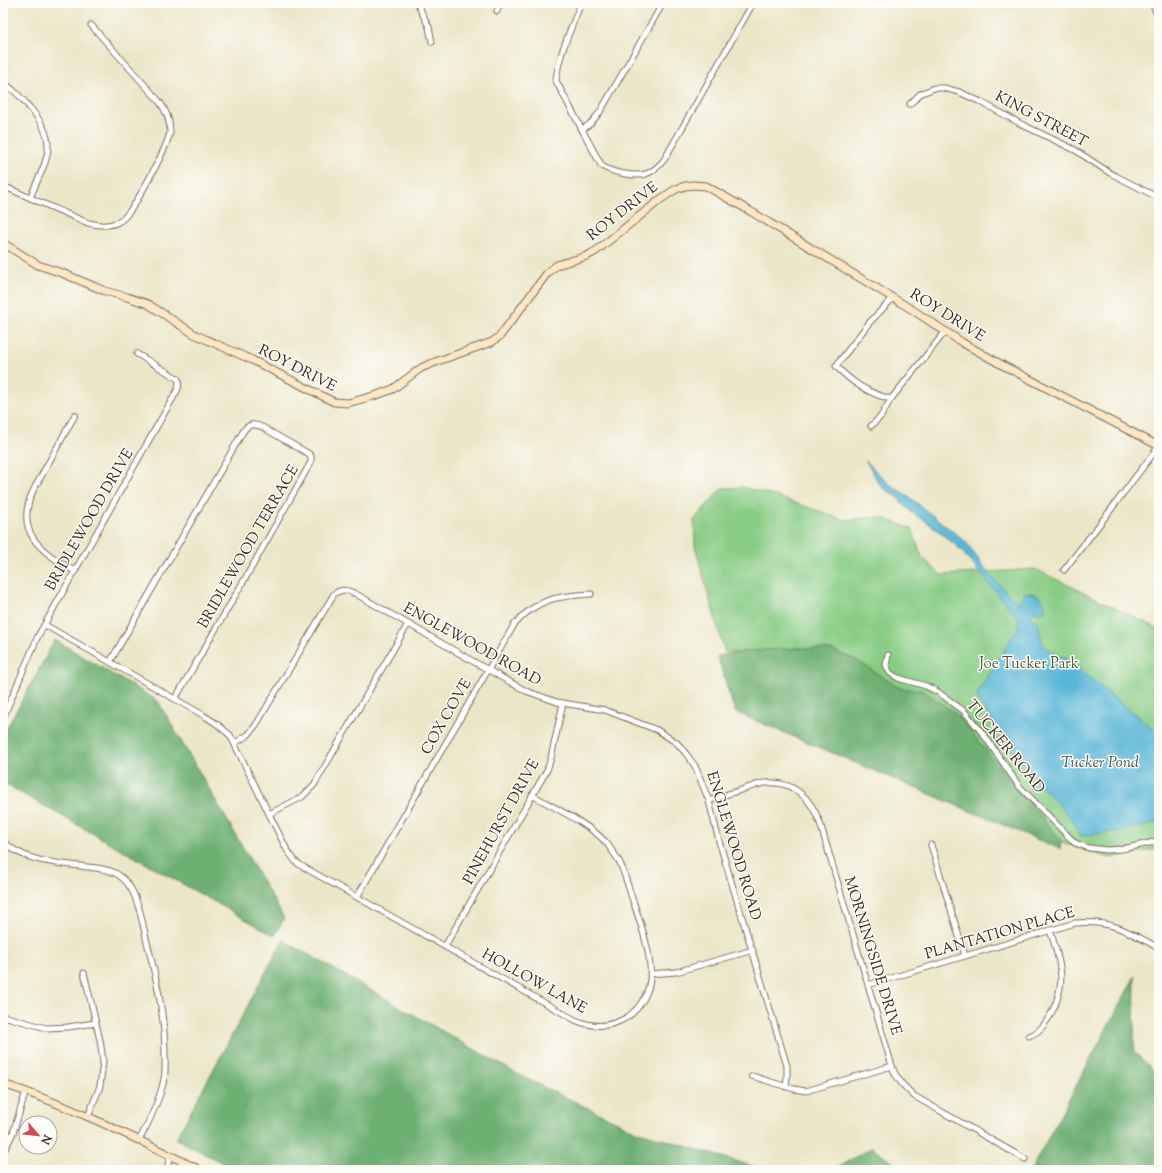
<svg xmlns="http://www.w3.org/2000/svg" width="1162" height="1173" font-family="'Sorts Mill Goudy',serif">
	<rect width="100%" height="100%" fill="#fdfcf7"/>
	<filter id="ink" filterUnits="userSpaceOnUse"><feTurbulence type="fractalNoise" baseFrequency=".025" numOctaves="2"/><feDisplacementMap in="SourceGraphic" scale="8" xChannelSelector="R" yChannelSelector="G"/><feConvolveMatrix kernelMatrix="1 2 1 2 8 2 1 2 1" color-interpolation-filters="sRGB"/></filter>
	<filter id="wash" filterUnits="userSpaceOnUse"><feTurbulence type="fractalNoise" baseFrequency=".012" numOctaves="4" result="noise"/><feDisplacementMap in="SourceGraphic" scale="16" xChannelSelector="R" yChannelSelector="G"/><feGaussianBlur stdDeviation="0.9" result="paint"/><feColorMatrix in="noise" values="0 0 0 0 0 0 0 0 0 0 0 0 0 0 0 0 0 1.4 0 .05"/><feComposite in="paint" operator="in"/></filter>
	<g filter="url(#wash)">
		<rect width="100%" height="100%" fill="#ece6c8"/>
		<path fill="#89cc85" stroke="#627b52" d="M 743,487 L 775,496 L 845,520 L 880,517 L 912,529 L 922,557 L 941,575 L 1035,569 L 1159,629 L 1159,849 L 1109,858 L 1061,842 L 992,758 L 923,691 L 899,688 L 856,660 L 831,650 L 801,648 L 725,653 L 695,547 L 694,520 L 722,488 Z"/>
		<g fill="#6eb072" stroke="#546d48">
			<path d="M 55,640 L 158,701 L 284,918 L 275,936 L 3,783 L 3,735 Z"/>
			<path d="M 801,648 L 831,650 L 856,660 L 899,688 L 923,691 L 955,713 L 1061,841 L 1060,849 L 735,712 L 717,656 L 760,650 Z"/>
			<path d="M 283,940 L 521,1076 L 636,1131 L 766,1170 L 236,1170 L 176,1139 Z"/>
			<path d="M 1135,976 L 1134,1051 L 1159,1076 L 1159,1170 L 1031,1170 Z"/>
			<path d="M 872,1147 L 904,1170 L 834,1170 Z"/>
		</g>
		<path fill="#59b6d7" stroke="#4a707a" d="M 866,461 L 887,482 L 913,500 L 966,542 L 987,572 L 1018,604 L 1025,592 C 1036,593 1047,598 1045,611 L 1039,613 L 1033,611 L 1031,615 L 1032,620 L 1036,619 L 1038,622 C 1043,647 1040,648 1065,658 L 1147,724 L 1159,736 L 1159,822 L 1129,830 L 1081,836 L 1070,817 L 1026,769 L 1003,735 L 979,703 L 977,694 L 1018,628 L 1018,618 L 959,548 L 926,521 L 911,512 L 895,495 L 881,487 Z"/>
	</g>
	<g filter="url(#ink)">
		<g fill="none" stroke-linecap="round" stroke-linejoin="round">
			<g stroke="#796c5a" stroke-width="7">
				<g id="street">
					<path d="M 417,3 L 429,27 L 432,42"/>
					<path d="M 581,3 C 572,27 558,55 556,81 L 601,165 C 610,173 635,177 646,174 C 654,171 659,166 664,160 L 753,3"/>
					<path d="M 497,11 L 500,3"/>
					<path d="M 3,82 C 13,89 22,98 30,108 C 61,144 46,159 30,198"/>
					<path d="M 910,104 L 920,94 L 934,88 L 944,88 L 959,92 L 981,102 L 1023,125 L 1075,150 L 1110,173 L 1159,198"/>
					<path d="M 582,130 L 591,123 L 600,112 L 663,3"/>
					<path d="M 3,186 L 88,223 C 98,225 108,227 118,222 C 123,220 126,216 129,212 C 139,199 168,146 170,132 C 170,120 166,110 159,101 L 91,25"/>
					<path d="M 893,298 L 869,323 L 836,366 C 851,382 870,394 891,399 L 945,332"/>
					<path d="M 871,426 L 881,416 L 891,399"/>
					<path d="M 1064,570 L 1106,516 L 1159,446"/>
					<path d="M 75,571 C 40,552 13,531 34,489 L 75,415"/>
					<path d="M 45,625 L 203,715 L 217,724 L 230,735 L 287,850 L 296,862 L 300,865 L 575,1020 C 591,1027 606,1028 622,1020 C 637,1013 648,996 650,980 C 653,955 638,916 630,892 C 627,882 624,872 620,863 C 617,857 612,851 608,845 C 595,827 553,807 532,795"/>
					<path d="M 888,655 L 886,665 L 890,673 L 898,678 L 926,686 L 938,692 L 964,711 L 984,735 L 1019,786 L 1075,843 L 1089,848 L 1107,850 L 1122,849 L 1159,841"/>
					<path d="M 110,662 L 244,430 C 250,423 255,424 262,427 L 309,454 L 311,456 L 311,462 L 253,565 L 175,699"/>
					<path d="M 3,718 L 38,636 L 178,389 L 179,381 L 177,378 L 137,354"/>
					<path d="M 235,743 L 248,735 L 256,725 L 334,594 C 342,588 348,590 356,594 L 476,663 L 526,691 L 557,702 L 605,710 L 657,730 L 677,743 L 687,755 L 695,766 L 709,801 L 719,841 L 787,1066 L 787,1077 L 786,1087"/>
					<path d="M 709,801 C 720,796 732,793 744,789 C 751,787 757,784 765,783 C 793,780 811,798 820,823 L 892,1066 L 895,1074 L 903,1085 L 914,1096 L 1025,1159"/>
					<path d="M 269,814 L 302,797 L 314,785 L 408,624"/>
					<path d="M 3,841 C 24,863 60,863 88,867 C 98,868 108,869 117,874 C 122,877 126,881 130,887 C 139,902 142,921 146,938 C 156,977 165,1015 165,1055 C 165,1062 166,1071 164,1079 C 161,1096 148,1125 139,1140"/>
					<path d="M 931,845 L 965,956"/>
					<path d="M 357,897 L 514,625 C 537,598 558,596 591,594"/>
					<path d="M 445,946 L 547,770 L 551,758 L 563,703"/>
					<path d="M 84,973 L 100,1040 L 103,1061 L 100,1086 L 88,1117"/>
					<path d="M 650,974 L 676,972 L 753,950"/>
					<path d="M 868,985 L 1075,923 C 1112,920 1127,931 1159,948"/>
					<path d="M 3,1016 L 46,1028 L 68,1027 L 95,1023"/>
					<path d="M 1029,1036 C 1040,1032 1045,1024 1051,1014 C 1068,981 1060,963 1050,930"/>
					<path d="M 752,1076 L 794,1089 L 806,1091 L 892,1066"/>
					<path d="M 3,1153 L 13,1133 L 26,1091"/>
					<path d="M 167,1170 L 170,1155"/>
				</g>
			</g>
			<g stroke="#796c5a" stroke-width="9">
				<g id="secondary">
					<path d="M 1153,3 L 1159,16"/>
					<path d="M 3,243 L 38,265 L 62,273 L 105,291 L 127,297 L 148,304 L 194,334 L 252,360 L 334,402 L 348,403 L 377,395 L 393,389 L 421,368 L 438,361 L 492,342 L 500,336 L 548,272 L 557,265 L 587,256 L 596,251 L 661,199 L 676,189 L 685,186 L 693,185 L 706,186 L 750,211 L 911,309 L 963,343 L 1004,366 L 1159,446"/>
					<path d="M 3,1084 C 72,1106 136,1139 200,1170"/>
				</g>
			</g>
			<use href="#street" stroke="#fff" stroke-width="5"/>
			<use href="#secondary" stroke="#fce6c4" stroke-width="7"/>
		</g>
	</g>
	<g text-anchor="middle" dominant-baseline="central" stroke-width="3" stroke-linejoin="round" paint-order="stroke">
		<g font-size="15" fill="#3b2a1e" stroke="#fdfcf7">
			<text transform="translate(1041 120) rotate(28)">KING STREET</text>
			<text transform="translate(623 212) rotate(-38)">ROY DRIVE</text>
			<text transform="translate(947 316) rotate(32)">ROY DRIVE</text>
			<text transform="translate(297 369) rotate(27)">ROY DRIVE</text>
			<text transform="translate(90 520) rotate(-60)">BRIDLEWOOD DRIVE</text>
			<text transform="translate(249 547) rotate(-60)">BRIDLEWOOD TERRACE</text>
			<text transform="translate(472 645) rotate(29)">ENGLEWOOD ROAD</text>
			<text transform="translate(447 717) rotate(-60)">COX COVE</text>
			<text transform="translate(1005 747) rotate(51)">TUCKER ROAD</text>
			<text transform="translate(502 822) rotate(-61)">PINEHURST DRIVE</text>
			<text transform="translate(733 846) rotate(73)">ENGLEWOOD ROAD</text>
			<text transform="translate(1000 934) rotate(-16)">PLANTATION PLACE</text>
			<text transform="translate(872 956) rotate(73)">MORNINGSIDE DRIVE</text>
			<text transform="translate(534 982) rotate(29)">HOLLOW LANE</text>
		</g>
		<g font-size="15" fill="#525b3d" stroke="#fdfcf7">
			<text x="1029" y="664">Joe Tucker Park</text>
		</g>
		<g font-size="16" font-style="italic" fill="#465b5f" stroke="#fdfcf7">
			<text x="1100" y="763">Tucker Pond</text>
		</g>
	</g>
	<rect width="1162" height="1173" fill="none" stroke="#fdfcf7" stroke-width="16"/>
	<g transform="translate(38 1135) rotate(118)"><circle r="19" fill="#fdfcf7" stroke="#afa8a0"/>
	<path d="M0-3L7 15L0 10L-7 15Z" fill="#d1495b"/>
	<text y="-6" font-size="11" font-weight="bold" text-anchor="middle" fill="#3b2a1e">N</text>
	</g>
</svg>
